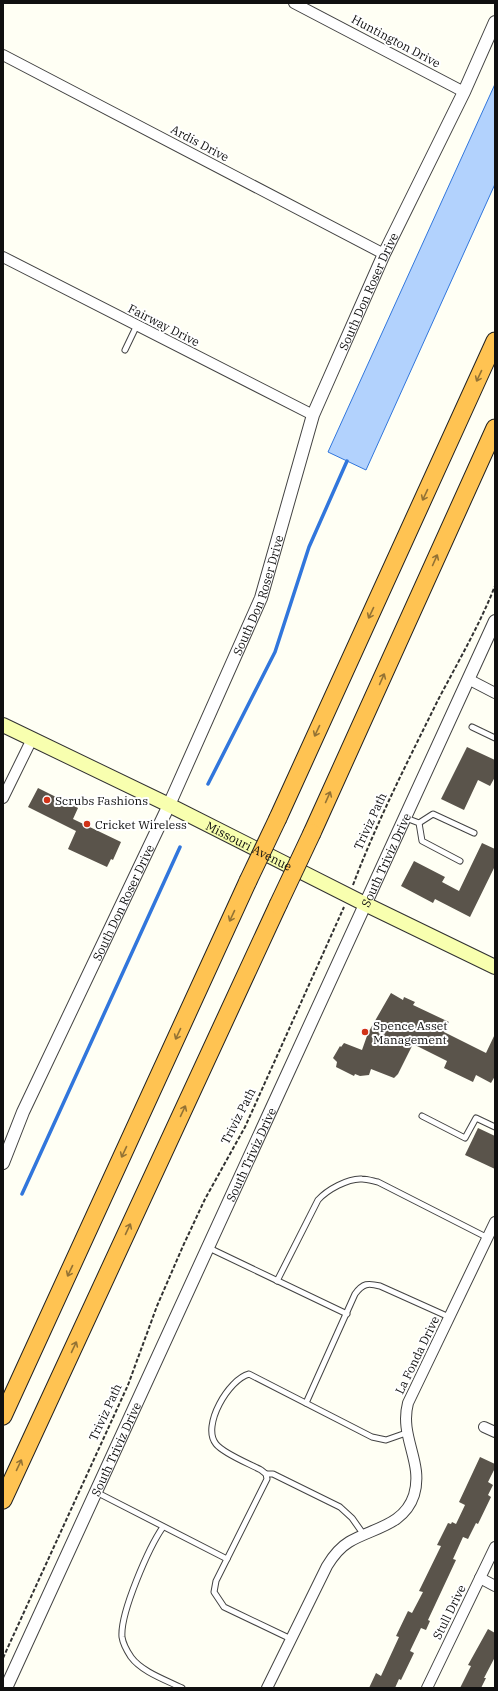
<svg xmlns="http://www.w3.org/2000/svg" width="498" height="1691" font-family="'IBM Plex Serif',serif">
	<rect width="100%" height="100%" fill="#fffff4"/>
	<path fill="#b2d2fd" stroke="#3176dc" d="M 495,84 L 495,184 L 366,470 L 328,452 Z"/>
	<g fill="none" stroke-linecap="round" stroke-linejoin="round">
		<g stroke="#3176dc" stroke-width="3.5">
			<path d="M 208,784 L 275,652 L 309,547 L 347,461"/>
			<path d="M 22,1194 L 180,847"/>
		</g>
	</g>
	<g fill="#5a544b">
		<path d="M 467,747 L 495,760 L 495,777 L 490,786 L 478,780 L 464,810 L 441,799 Z"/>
		<path d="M 38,788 L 78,808 L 73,819 L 121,842 L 113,860 L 111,859 L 107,867 L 68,849 L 76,831 L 28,807 Z"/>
		<path d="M 482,843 L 495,849 L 495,866 L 470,917 L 435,899 L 433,903 L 401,886 L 414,861 L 445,877 L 442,882 L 459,891 Z"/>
		<path d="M 391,993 L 403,1000 L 404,997 L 415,1002 L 413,1005 L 449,1022 L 444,1032 L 486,1053 L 495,1034 L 495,1076 L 491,1083 L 476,1075 L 473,1082 L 444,1068 L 447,1061 L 413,1044 L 398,1074 L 394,1078 L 371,1069 L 369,1075 L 360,1076 L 355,1074 L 354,1076 L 336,1067 L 337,1062 L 333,1058 L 340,1046 L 341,1047 L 344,1043 L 362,1050 L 368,1033 Z"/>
		<path d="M 478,1128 L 495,1136 L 495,1169 L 465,1155 Z"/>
		<path d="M 480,1457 L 495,1464 L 495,1468 L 488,1482 L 493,1485 L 488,1495 L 491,1497 L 478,1524 L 476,1523 L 468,1539 L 463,1537 L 453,1559 L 456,1560 L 428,1620 L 430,1621 L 426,1630 L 421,1628 L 410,1651 L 414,1653 L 401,1680 L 399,1679 L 395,1688 L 369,1688 L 376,1673 L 381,1676 L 399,1637 L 396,1636 L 408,1611 L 412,1613 L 423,1592 L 419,1591 L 441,1546 L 437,1545 L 448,1523 L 451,1524 L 452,1522 L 456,1524 L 465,1505 L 459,1502 Z"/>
		<path d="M 488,1629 L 495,1633 L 495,1657 L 484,1678 L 486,1678 L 481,1688 L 460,1688 L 471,1666 L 468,1665 Z"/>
	</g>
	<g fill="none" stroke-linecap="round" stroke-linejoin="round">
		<g stroke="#434343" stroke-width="7">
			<g id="service">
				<path d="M 125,350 L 137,325"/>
				<path d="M 472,727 L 495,738"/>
				<path d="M 406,818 L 419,823 L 422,841 L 460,861"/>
				<path d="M 419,823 L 433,814 L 474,833"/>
				<path d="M 422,1116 L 465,1138 L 476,1118 L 495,1127"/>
				<path d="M 209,1248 L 347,1314"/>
				<path d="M 277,1281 L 318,1200 C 327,1190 348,1178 362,1179 C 367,1179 373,1181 378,1182 L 488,1238"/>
				<path d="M 306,1403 L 355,1294 C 363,1283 368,1283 380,1286 L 449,1317"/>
				<path d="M 266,1474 L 273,1474 L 340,1507 L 352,1518 L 364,1535"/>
				<path d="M 96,1492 L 227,1559"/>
				<path d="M 163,1527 C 149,1547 120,1613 122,1637 C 123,1644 127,1651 131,1657 C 142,1672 166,1680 182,1688"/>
				<path d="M 291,1639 L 224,1607 L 214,1592 L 216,1581 L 267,1479 L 266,1474 L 261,1470 C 250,1464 224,1454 216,1444 C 201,1426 229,1379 249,1374 L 372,1437 L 386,1440 L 406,1433"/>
			</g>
		</g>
		<g stroke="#434343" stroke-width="12">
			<g id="minor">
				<path d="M 294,3 L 464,92"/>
				<path d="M 3,55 L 384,254"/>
				<path d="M 3,257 L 313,415"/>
				<path d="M 468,679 L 495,693"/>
				<path d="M 3,798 L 32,739"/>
				<path d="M 484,1427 L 495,1432"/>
				<path d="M 480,1578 L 495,1586"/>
				<path d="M 267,1688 L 327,1566 C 333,1556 339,1548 349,1542 C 372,1528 404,1526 414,1495 C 424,1462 399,1437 408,1403 L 495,1222"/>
				<path d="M 427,1688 L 495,1547"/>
			</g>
		</g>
		<g stroke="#434343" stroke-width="14">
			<g id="tertiary">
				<path id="s1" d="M 3,1163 L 23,1112 L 169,805 L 261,598 L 313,415 L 384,254 L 464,92 L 495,22"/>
				<path id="s2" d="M 6,1688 L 495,621"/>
			</g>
		</g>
		<g stroke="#323232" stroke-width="16">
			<g id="secondary">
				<path id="s3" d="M 3,725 L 169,805 L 365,904 L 495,967"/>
			</g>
		</g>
		<g stroke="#212121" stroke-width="19">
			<g id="motorway">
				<path d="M 278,818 L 495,341"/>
				<path d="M 312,833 L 495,428"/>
				<path d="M 3,1416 L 248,881"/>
				<path d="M 3,1500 L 278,905"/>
			</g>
		</g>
		<g stroke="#323232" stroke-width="2" stroke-dasharray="4 2" stroke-linecap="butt">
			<path d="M 353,885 C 377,821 408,761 438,700 C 458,662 479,626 495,586"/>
			<path d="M 3,1658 L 128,1385 L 157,1306 L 183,1246 L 205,1199 L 245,1127 L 344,907"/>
		</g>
		<use href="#service" stroke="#fff" stroke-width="5"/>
		<use href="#minor" stroke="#fff" stroke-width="10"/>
		<use href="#tertiary" stroke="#fff" stroke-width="12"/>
		<use href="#secondary" stroke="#f8ffaf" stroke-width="14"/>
		<use href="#motorway" stroke="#ffc352" stroke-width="17"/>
		<g stroke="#212121" stroke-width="19" stroke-linecap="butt">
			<g id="motorway-bridge">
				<path d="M 248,881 L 278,818"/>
				<path d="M 278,905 L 312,833"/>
			</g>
		</g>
		<use href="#motorway-bridge" stroke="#ffc352" stroke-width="17"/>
	</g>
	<defs><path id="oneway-shaft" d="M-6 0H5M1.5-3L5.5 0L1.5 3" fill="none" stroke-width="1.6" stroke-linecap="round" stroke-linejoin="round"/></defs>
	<g stroke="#937234">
		<use href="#oneway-shaft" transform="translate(479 376) rotate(115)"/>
		<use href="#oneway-shaft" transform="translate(425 495) rotate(115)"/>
		<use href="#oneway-shaft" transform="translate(435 560) rotate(-66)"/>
		<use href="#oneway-shaft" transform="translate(371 613) rotate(115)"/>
		<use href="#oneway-shaft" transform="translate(382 679) rotate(-66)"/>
		<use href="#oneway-shaft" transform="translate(317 731) rotate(115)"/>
		<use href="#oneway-shaft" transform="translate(328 797) rotate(-66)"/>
		<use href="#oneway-shaft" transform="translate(232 916) rotate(115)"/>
		<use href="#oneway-shaft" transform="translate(178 1034) rotate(115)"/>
		<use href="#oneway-shaft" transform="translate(183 1111) rotate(-65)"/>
		<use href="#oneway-shaft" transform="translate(124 1152) rotate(115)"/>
		<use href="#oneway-shaft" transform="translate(128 1229) rotate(-65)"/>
		<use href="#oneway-shaft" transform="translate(70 1271) rotate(115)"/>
		<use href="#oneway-shaft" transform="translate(74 1347) rotate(-65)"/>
		<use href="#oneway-shaft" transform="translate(19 1465) rotate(-65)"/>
	</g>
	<g fill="#d13318" stroke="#fff" stroke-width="1.5">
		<circle cx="47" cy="800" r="4"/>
		<circle cx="87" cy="824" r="4"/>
		<circle cx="365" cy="1032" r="4"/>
	</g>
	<g text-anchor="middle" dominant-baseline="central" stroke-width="4" stroke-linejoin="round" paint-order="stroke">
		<g font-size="12" fill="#101010" stroke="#fff">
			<text transform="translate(396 41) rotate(28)">Huntington Drive</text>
			<text transform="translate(200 143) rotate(28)">Ardis Drive</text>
			<text stroke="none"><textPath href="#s1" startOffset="947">South Don Roser Drive</textPath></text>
			<text transform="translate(164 325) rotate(27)">Fairway Drive</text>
			<text stroke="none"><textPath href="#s1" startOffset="623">South Don Roser Drive</textPath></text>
			<text transform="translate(370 821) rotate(-65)">Triviz Path</text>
			<text stroke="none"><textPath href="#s3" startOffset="274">Missouri Avenue</textPath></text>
			<text stroke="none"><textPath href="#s2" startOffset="911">South Triviz Drive</textPath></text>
			<text stroke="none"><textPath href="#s1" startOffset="287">South Don Roser Drive</textPath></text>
			<text transform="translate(238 1116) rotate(-63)">Triviz Path</text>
			<text stroke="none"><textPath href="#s2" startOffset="587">South Triviz Drive</textPath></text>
			<text transform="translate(417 1355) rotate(-64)">La Fonda Drive</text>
			<text transform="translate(105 1412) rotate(-65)">Triviz Path</text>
			<text stroke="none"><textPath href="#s2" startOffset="263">South Triviz Drive</textPath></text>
			<text transform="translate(449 1612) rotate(-64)">Stull Drive</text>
		</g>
		<g font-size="12" fill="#101010" stroke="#fff" text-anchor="start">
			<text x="55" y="800">Scrubs Fashions</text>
			<text x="95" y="824">Cricket Wireless</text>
			<text x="373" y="1025">Spence Asset<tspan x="373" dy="14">Management</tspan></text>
		</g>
	</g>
	<rect width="498" height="1691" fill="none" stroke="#101010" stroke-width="8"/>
</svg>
